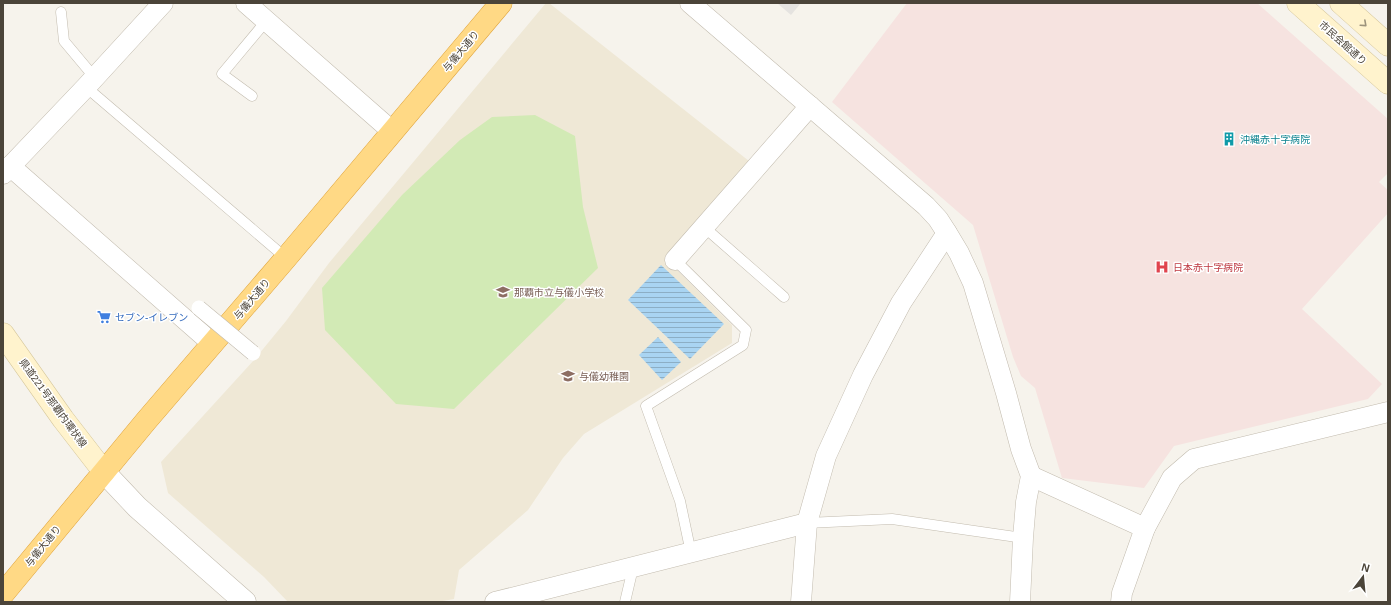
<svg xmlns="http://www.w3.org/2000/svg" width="1391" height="605" font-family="Arial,'Noto Sans JP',sans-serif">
	<defs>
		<pattern id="water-rules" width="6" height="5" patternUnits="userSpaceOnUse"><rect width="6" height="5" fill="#a9d4f2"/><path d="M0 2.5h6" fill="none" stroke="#8caec5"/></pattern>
	</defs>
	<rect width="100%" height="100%" fill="#f6f3ec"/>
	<path fill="#efe8d6" d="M 546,3 L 549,3 L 749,161 L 667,260 L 732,325 L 732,343 L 584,434 L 563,458 L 528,510 L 459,570 L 454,599 L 437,602 L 288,602 L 264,577 L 168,493 L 161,462 L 254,360 L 286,321 L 329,263 Z"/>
	<path fill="#f6e3e0" d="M 907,3 L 1257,3 L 1388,119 L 1388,173 L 1379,182 L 1388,190 L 1388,213 L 1302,309 L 1382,384 L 1368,399 L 1174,446 L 1144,488 L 1062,478 L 1035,388 L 1021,376 L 1013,357 L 973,225 L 832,102 Z"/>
	<path fill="#d2eab5" d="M 535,115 L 575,136 L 583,207 L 598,268 L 454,409 L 396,404 L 325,330 L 322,288 L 402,195 L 460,140 L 492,117 Z"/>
	<path fill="#e5e3e0" d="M 777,3 L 801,3 L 791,15 Z"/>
	<g fill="url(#water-rules)">
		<path d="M 661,265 L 724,324 L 690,359 L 628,300 Z"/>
		<path d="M 658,337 L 681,362 L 662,380 L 639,355 Z"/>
	</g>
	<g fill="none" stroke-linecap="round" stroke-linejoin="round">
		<g stroke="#c2bbae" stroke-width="11">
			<g id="service">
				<path d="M 61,12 L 64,41 L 95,78"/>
				<path d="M 86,87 L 286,258"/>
				<path d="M 252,96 L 222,74 L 267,20"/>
				<path d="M 704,227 L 784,297"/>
				<path d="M 675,260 L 746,330 L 743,345 L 646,406 L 680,501 L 691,553"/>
				<path d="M 807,523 L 892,519 L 1023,538"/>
				<path d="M 625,602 L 633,568"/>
			</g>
		</g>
		<g stroke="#c2bbae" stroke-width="21">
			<g id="minor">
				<path d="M 246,3 L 393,132"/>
				<path d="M 690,3 L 926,206 L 938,219 L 947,233 L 959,253 L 973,283 L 1006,393 L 1021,449 L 1031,476 L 1026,502 L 1023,538 L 1020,602"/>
				<path d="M 10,166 L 213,344"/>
				<path d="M 3,174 L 86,87 L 163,3"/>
				<path d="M 675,260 L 810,106"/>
				<path d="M 1031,476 L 1145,528"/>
				<path d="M 495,602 L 807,523"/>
				<path d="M 801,602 L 807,523 L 826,456 L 863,375 L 901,303 L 947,233"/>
				<path d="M 1121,602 L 1122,593 L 1145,528 L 1172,478 L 1194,459 L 1388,412"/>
			</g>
		</g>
		<g stroke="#c2bbae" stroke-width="23">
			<path id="tertiary" d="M 104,472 L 137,507 L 245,602"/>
		</g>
		<g stroke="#d6c79b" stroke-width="23">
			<g id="secondary">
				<path d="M 1298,3 L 1388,83"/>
				<path d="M 1341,3 L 1388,45"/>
				<path d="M 3,334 L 63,419 L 104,472"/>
			</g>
		</g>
		<g stroke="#e0a43c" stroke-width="23">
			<path id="trunk" d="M 3,594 L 146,421 L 286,258 L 501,3"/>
		</g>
		<use href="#service" stroke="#fff" stroke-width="10"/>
		<use href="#minor" stroke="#fff" stroke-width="20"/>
		<use href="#tertiary" stroke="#fff" stroke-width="22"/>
		<use href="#secondary" stroke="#fff3cd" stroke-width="22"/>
		<use href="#trunk" stroke="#ffd985" stroke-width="22"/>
		<g stroke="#c2bbae" stroke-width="16" stroke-linecap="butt">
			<path id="pedestrian-bridge" d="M 199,308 L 253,353"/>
		</g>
		<use href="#pedestrian-bridge" stroke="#fff" stroke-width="15"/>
	</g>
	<defs><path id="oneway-chevron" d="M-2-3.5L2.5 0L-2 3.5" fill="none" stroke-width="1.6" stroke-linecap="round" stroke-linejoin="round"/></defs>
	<use stroke="#9c937c" href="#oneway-chevron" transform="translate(1364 24) rotate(42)"/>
	<defs>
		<g id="building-bare" transform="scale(1.08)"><path d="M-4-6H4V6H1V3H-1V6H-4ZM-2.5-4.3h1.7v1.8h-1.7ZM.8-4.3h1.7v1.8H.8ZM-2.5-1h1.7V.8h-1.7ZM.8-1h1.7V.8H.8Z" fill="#0f9aa8" stroke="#fff" stroke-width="2.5" paint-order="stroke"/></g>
		<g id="hospital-bare" transform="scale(1.08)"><path d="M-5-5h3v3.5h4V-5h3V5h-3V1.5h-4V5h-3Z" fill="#e0444e" stroke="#fff" stroke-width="2.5" paint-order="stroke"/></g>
		<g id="school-bare" transform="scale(1.08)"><path d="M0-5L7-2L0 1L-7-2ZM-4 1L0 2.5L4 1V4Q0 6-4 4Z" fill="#8d6e63" stroke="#fff" stroke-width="2.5" paint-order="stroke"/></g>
		<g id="supermarket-bare" transform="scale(1.08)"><path d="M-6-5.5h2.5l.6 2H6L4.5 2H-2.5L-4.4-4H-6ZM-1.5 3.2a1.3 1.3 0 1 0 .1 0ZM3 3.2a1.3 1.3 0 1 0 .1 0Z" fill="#3f7fe0" stroke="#fff" stroke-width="2.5" paint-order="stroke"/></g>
	</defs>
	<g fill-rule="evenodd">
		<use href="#building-bare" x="1229" y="139"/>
		<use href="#hospital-bare" x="1162" y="267"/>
		<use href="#school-bare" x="503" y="292"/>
		<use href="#supermarket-bare" x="104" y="317"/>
		<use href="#school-bare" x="568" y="376"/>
	</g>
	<g text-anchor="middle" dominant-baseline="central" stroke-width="3" stroke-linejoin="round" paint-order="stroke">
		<g font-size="10" fill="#4b4439" stroke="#fff">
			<text transform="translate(1343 43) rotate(42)">市民会館通り</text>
			<text transform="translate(461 51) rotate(-50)">与儀大通り</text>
			<text transform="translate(252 299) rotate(-50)">与儀大通り</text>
			<text transform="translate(53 403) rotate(54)">県道221号那覇内環状線</text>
			<text transform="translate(43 546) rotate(-51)">与儀大通り</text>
		</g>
		<g font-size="10" fill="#0d838f" stroke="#fff" text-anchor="start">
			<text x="1240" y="139">沖縄赤十字病院</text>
		</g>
		<g font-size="10" fill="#be3a42" stroke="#fff" text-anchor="start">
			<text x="1173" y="267">日本赤十字病院</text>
		</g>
		<g font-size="10" fill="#785e54" stroke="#fff" text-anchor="start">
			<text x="514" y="292">那覇市立与儀小学校</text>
			<text x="579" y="376">与儀幼稚園</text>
		</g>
		<g font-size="10" fill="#366cbe" stroke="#fff" text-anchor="start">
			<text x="115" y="317">セブン-イレブン</text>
		</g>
	</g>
	<rect width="1391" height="605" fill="none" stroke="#4b4439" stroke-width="8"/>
	<g transform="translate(1363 577) rotate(16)" stroke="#ffffff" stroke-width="3" paint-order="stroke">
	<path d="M0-3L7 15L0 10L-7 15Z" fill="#4b4439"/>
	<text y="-6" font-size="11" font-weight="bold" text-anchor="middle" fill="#4b4439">N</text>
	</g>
</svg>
